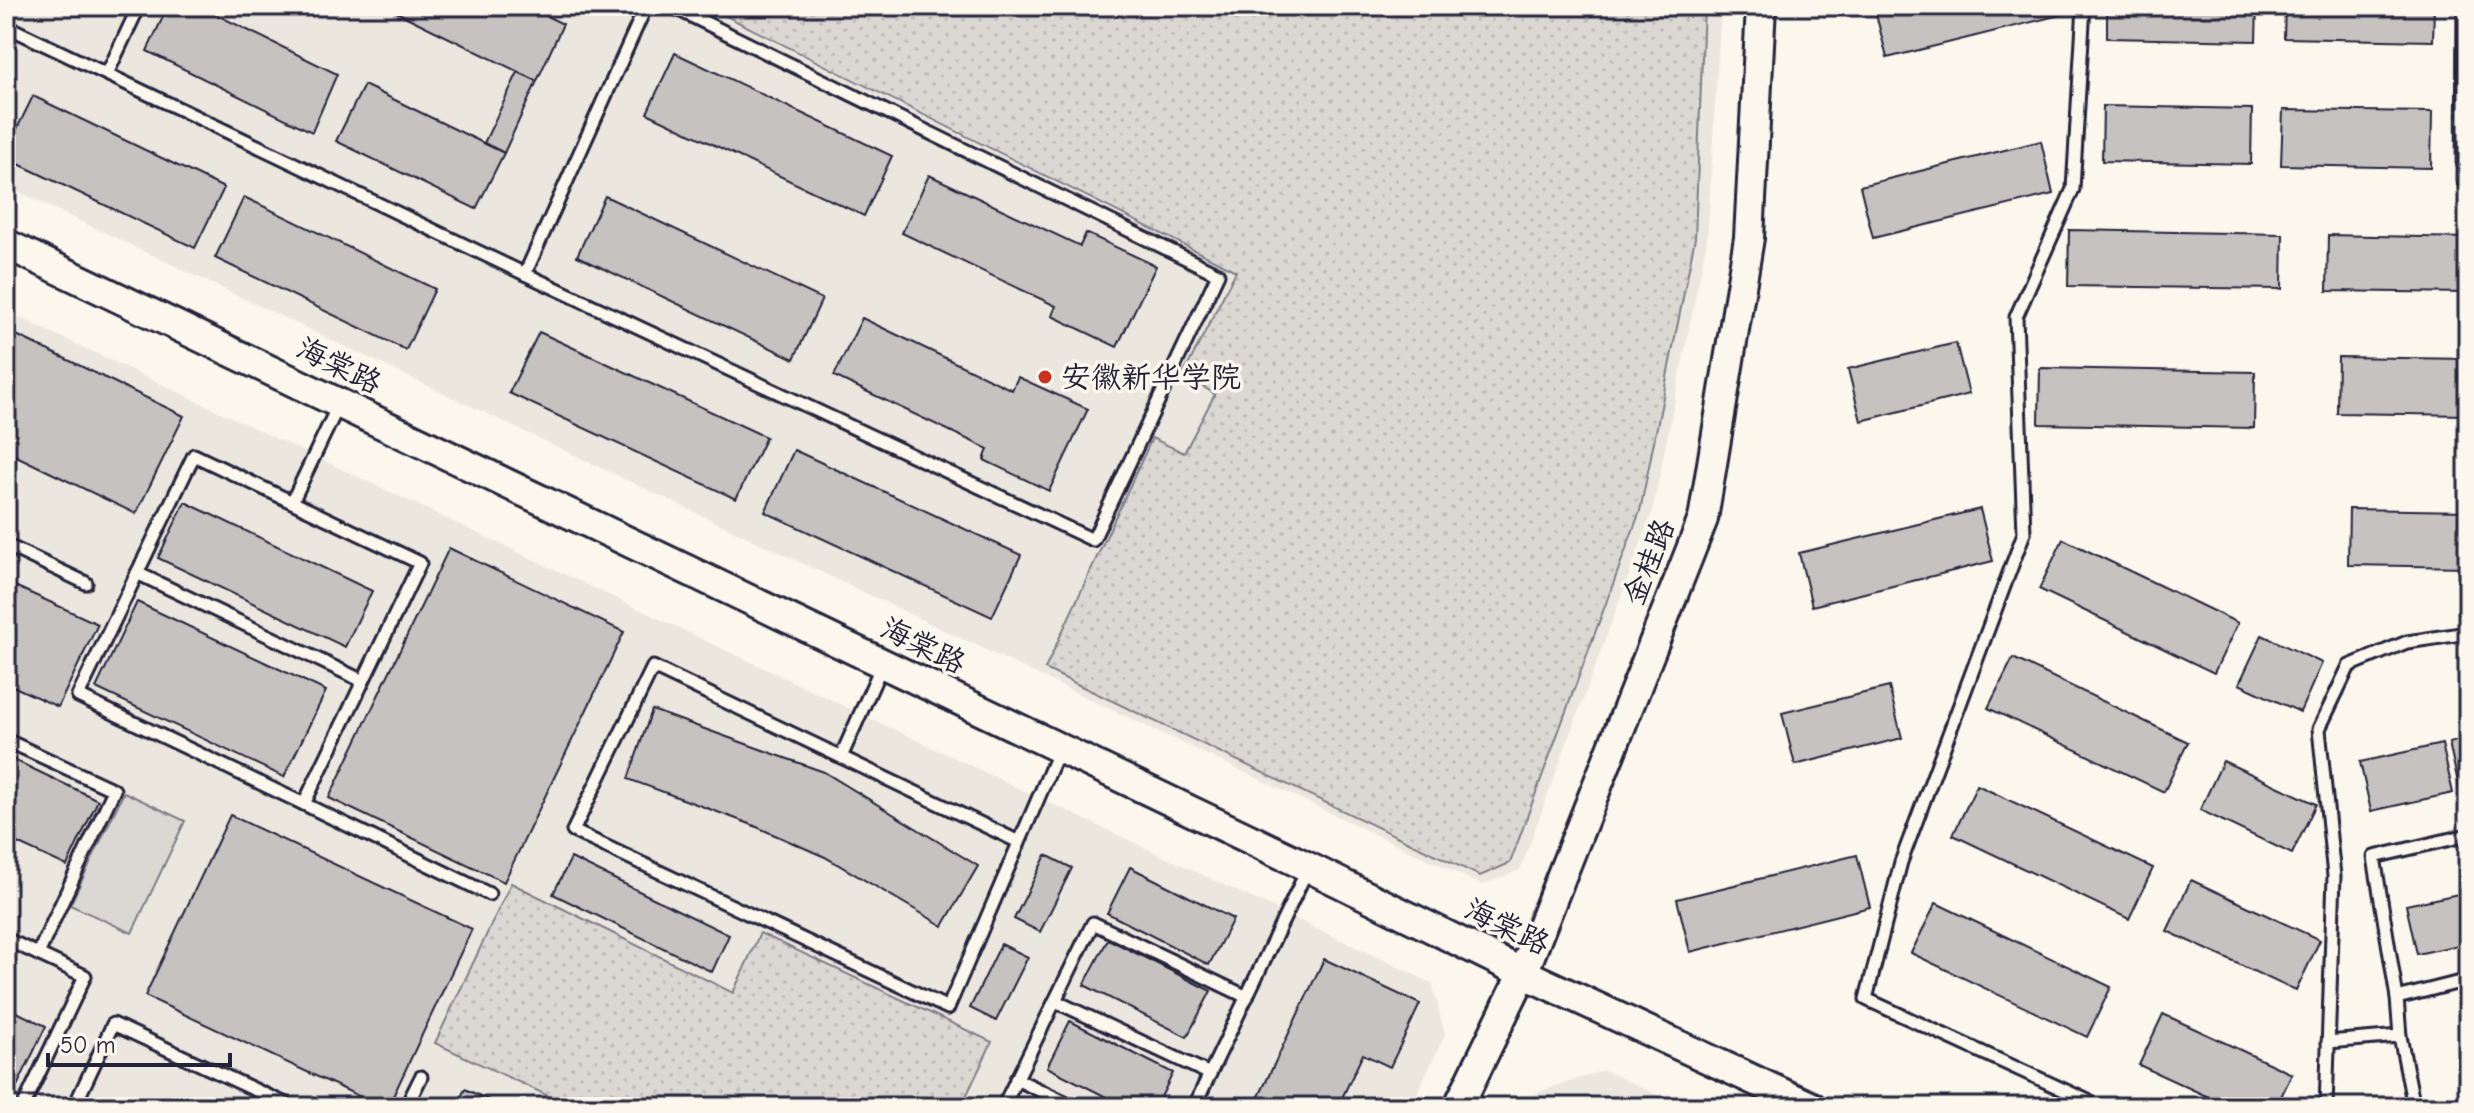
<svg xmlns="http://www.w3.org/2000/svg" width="2474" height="1113" font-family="'Comic Neue','LXGW WenKai TC',sans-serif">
	<defs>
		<pattern id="grass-dots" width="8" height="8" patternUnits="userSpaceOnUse" patternTransform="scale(2)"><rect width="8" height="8" fill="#dbd8d3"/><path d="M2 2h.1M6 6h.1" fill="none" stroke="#bcb9b6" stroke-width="1.8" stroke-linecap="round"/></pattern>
	</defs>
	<rect width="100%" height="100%" fill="#fbf7ec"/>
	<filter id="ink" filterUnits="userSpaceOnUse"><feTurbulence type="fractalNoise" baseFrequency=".0125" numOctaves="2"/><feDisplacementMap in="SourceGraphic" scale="16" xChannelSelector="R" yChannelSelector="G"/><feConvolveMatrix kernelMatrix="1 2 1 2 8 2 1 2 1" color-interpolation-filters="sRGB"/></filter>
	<g filter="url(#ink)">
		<g fill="#ebe7df">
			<path d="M 6,6 L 1721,6 L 1707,240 L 1652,513 L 1520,870 L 1482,885 L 6,186 Z"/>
			<path d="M 6,311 L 1432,983 L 1445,1035 L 1410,1107 L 6,1107 Z"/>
			<path d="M 1604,1070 L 1683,1107 L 1526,1107 L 1533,1094 Z"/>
		</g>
		<g fill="url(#grass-dots)" stroke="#7e7d87" stroke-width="2">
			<path d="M 706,6 L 1704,6 L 1695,238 L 1640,511 L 1510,863 L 1480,876 L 1045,669 L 1152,438 L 1184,453 L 1215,394 L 1183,375 L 1236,271 Z"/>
			<path d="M 511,883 L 733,993 L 760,933 L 992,1042 L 961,1107 L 572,1107 L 435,1043 Z"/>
		</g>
		<path fill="#dbd8d3" stroke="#7e7d87" stroke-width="2" d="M 124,792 L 185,821 L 132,933 L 70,905 Z"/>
		<g fill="#c6c2c0" stroke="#22223b" stroke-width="2">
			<path d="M 168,6 L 199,6 L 337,74 L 312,132 L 147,51 Z"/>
			<path d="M 384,6 L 526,6 L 563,24 L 537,81 Z"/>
			<path d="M 1874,6 L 2066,6 L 2068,13 L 1887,58 Z"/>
			<path d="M 2107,6 L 2257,6 L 2256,41 L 2107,38 Z"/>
			<path d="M 2285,6 L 2434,6 L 2433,41 L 2284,38 Z"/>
			<path d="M 675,53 L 892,156 L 864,216 L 647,113 Z"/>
			<path d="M 518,72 L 537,81 L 504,153 L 484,143 Z"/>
			<path d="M 364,85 L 504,153 L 476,209 L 336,141 Z"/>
			<path d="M 33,96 L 224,188 L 195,248 L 6,158 L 6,151 Z"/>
			<path d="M 2103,106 L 2252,109 L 2251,164 L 2102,161 Z"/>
			<path d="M 2283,110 L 2432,112 L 2431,168 L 2281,165 Z"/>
			<path d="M 2041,141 L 2053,194 L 1873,238 L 1860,186 Z"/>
			<path d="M 929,175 L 1080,246 L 1086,233 L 1156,266 L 1117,347 L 1052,316 L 1056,306 L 902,233 Z"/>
			<path d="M 605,196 L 822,299 L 794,359 L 577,256 Z"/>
			<path d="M 244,197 L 435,289 L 406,350 L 215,258 Z"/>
			<path d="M 2069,230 L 2283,234 L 2282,289 L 2068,286 Z"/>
			<path d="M 2328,235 L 2468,238 L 2468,293 L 2327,291 Z"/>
			<path d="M 862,318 L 1012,390 L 1018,377 L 1088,409 L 1049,491 L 984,460 L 988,449 L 834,376 Z"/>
			<path d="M 6,330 L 184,416 L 136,514 L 6,451 Z"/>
			<path d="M 539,332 L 766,437 L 736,499 L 509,393 Z"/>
			<path d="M 1956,343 L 1969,394 L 1861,421 L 1848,369 Z"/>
			<path d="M 2338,357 L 2468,359 L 2468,415 L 2337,413 Z"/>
			<path d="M 2040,368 L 2255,372 L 2254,428 L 2039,424 Z"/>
			<path d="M 794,450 L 1021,555 L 992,617 L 765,512 Z"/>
			<path d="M 185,502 L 372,591 L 345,647 L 158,558 Z"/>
			<path d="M 1980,509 L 1993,561 L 1812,606 L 1799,553 Z"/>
			<path d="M 2349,509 L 2468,511 L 2468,567 L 2348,565 Z"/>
			<path d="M 2063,539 L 2238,623 L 2214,673 L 2039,589 Z"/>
			<path d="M 449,548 L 624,632 L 504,882 L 329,798 Z"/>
			<path d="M 6,582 L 98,624 L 58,707 L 6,683 Z"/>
			<path d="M 137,602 L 326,691 L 284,777 L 96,688 Z"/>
			<path d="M 2262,635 L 2322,663 L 2300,712 L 2239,684 Z"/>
			<path d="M 2013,658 L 2188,742 L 2164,792 L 1988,708 Z"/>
			<path d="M 1889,687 L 1902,738 L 1795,765 L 1782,713 Z"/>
			<path d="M 652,710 L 824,772 L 978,866 L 943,926 L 825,857 L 750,824 L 628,779 Z"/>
			<path d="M 2468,738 L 2468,790 L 2460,791 L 2449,743 Z"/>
			<path d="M 2442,744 L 2453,793 L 2371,811 L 2360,762 Z"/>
			<path d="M 6,756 L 98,800 L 67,866 L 6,838 Z"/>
			<path d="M 2223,761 L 2316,804 L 2292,854 L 2200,810 Z"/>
			<path d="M 1977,785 L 2153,868 L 2129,919 L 1953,835 Z"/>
			<path d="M 230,815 L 472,929 L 388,1107 L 382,1107 L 145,996 Z"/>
			<path d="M 1046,855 L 1072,868 L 1040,932 L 1014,919 Z"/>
			<path d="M 1857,855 L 1870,907 L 1690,952 L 1677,899 Z"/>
			<path d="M 571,858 L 729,935 L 712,972 L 553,894 Z"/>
			<path d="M 1130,867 L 1233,919 L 1209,965 L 1107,913 Z"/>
			<path d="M 2191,880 L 2320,940 L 2296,991 L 2167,931 Z"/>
			<path d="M 2468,892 L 2468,943 L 2417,954 L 2406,905 Z"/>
			<path d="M 1936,903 L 2111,987 L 2087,1037 L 1911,953 Z"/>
			<path d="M 1108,939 L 1211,991 L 1187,1037 L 1084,985 Z"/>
			<path d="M 1001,944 L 1028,957 L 996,1021 L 970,1008 Z"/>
			<path d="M 1324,959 L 1420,1004 L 1390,1067 L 1363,1054 L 1340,1102 L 1351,1107 L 1254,1107 Z"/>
			<path d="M 6,1007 L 46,1026 L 7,1107 L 6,1107 Z"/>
			<path d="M 2163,1014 L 2292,1074 L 2276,1107 L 2230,1107 L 2139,1065 Z"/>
			<path d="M 1070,1021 L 1173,1073 L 1156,1107 L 1126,1107 L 1047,1067 Z"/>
			<path d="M 465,1089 L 504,1107 L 456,1107 Z"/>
		</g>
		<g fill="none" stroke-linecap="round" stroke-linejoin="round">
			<g stroke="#22223b" stroke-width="17">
				<g id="service">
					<path d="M 629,6 L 643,13"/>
					<path d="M 2084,6 L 2073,189 L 2016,317 L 2024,533 L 1901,862 L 1866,999 L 2088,1101"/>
					<path d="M 2464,6 L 2463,180 L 2468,190"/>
					<path d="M 6,26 L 525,274 L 1093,540 L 1218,274 L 671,6"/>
					<path d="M 107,74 L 139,6"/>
					<path d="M 525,274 L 646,6"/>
					<path d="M 292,502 L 194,455 L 78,696 L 304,804 L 420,563 L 292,502 L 339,404"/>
					<path d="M 6,545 L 86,583"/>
					<path d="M 137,573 L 363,681"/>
					<path d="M 6,740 L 114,790 L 38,954"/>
					<path d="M 841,757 L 882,665"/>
					<path d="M 304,804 L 489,894"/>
					<path d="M 1019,842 L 653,667 L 573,831 L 948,1008 L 1059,750"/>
					<path d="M 6,939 L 85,976 L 23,1107"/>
					<path d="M 2397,998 L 2374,857 L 2468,835"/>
					<path d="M 1055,1001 L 1210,1074"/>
					<path d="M 2400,1036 L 2414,1107"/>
					<path d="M 2328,1042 L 2400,1036 L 2397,998 L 2468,980"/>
					<path d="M 1016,1079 L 1075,1107"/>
					<path d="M 74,1107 L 113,1024 L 292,1107"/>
					<path d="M 406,1107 L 421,1077"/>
					<path d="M 1003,1107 L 1093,923 L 1247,997"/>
					<path d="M 1194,1107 L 1308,868"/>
					<path d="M 2326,1107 L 2334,876 L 2319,729 L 2349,666 L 2407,642 L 2468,633"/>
				</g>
			</g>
			<g stroke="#22223b" stroke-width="34">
				<g id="tertiary">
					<path d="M 6,244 L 1308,867 L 1523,973 L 1812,1107"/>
					<path d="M 1458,1107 L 1523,973 L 1703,519 L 1749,238 L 1761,6"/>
				</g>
			</g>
			<use href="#service" stroke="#fbf7ec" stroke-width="11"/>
			<use href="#tertiary" stroke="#fbf7ec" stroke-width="28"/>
		</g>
	</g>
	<circle fill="#c8321e" stroke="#fbf7ec" stroke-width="3" cx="1045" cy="377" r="8"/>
	<g text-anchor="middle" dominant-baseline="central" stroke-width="7" stroke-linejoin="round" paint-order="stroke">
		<g font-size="30" fill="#22223b" stroke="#fbf7ec">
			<text transform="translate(339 366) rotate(26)">海棠路</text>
			<text transform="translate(1649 562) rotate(-68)">金桂路</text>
			<text transform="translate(923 646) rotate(26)">海棠路</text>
			<text transform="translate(1507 927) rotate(26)">海棠路</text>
		</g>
		<g font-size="30" fill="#22223b" stroke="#fbf7ec" text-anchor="start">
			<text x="1061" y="377">安徽新华学院</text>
		</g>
	</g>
	<rect width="2474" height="1113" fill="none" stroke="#fbf7ec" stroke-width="32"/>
	<rect x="16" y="16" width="2442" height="1081" fill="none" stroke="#22223b" stroke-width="3" filter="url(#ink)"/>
	<path d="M48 1053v12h182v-12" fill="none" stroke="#22223b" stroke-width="4"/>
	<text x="60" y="1053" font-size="24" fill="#22223b" stroke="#fbf7ec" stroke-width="6" paint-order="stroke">50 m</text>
</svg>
